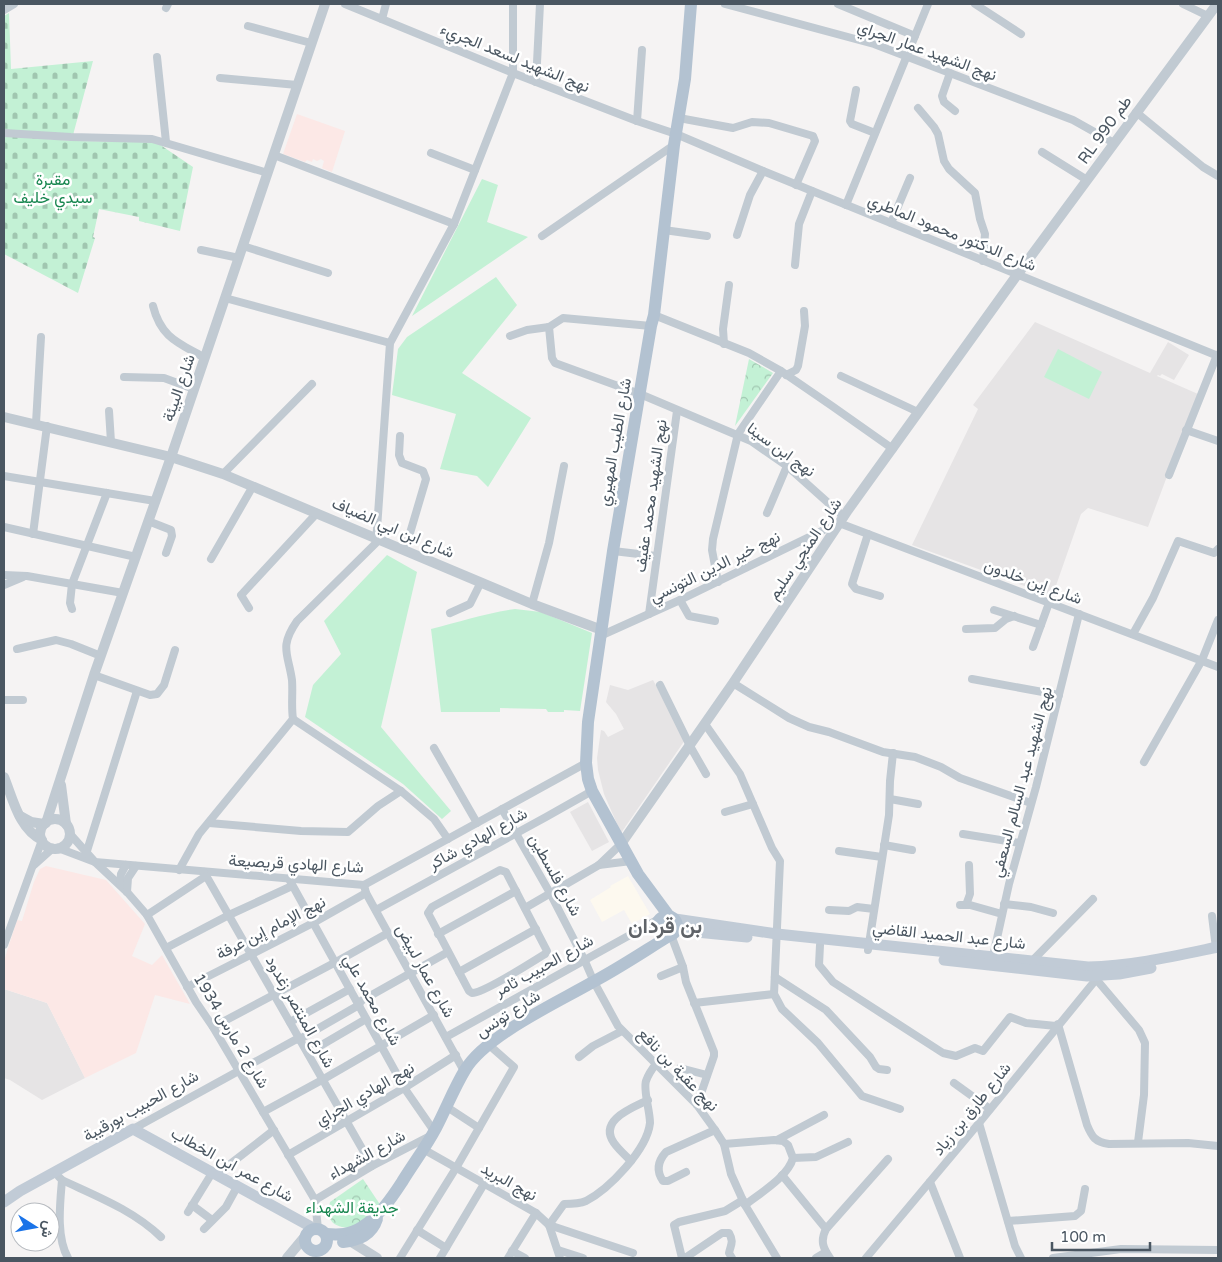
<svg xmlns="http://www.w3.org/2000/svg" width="1222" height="1262" font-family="'Varela Round',Vazirmatn,sans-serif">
	<defs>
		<pattern id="cemetery-stones" width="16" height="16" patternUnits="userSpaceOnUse" patternTransform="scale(1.25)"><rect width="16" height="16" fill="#c3f1d5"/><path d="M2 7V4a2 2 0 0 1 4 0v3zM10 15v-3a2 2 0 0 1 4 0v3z" fill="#a0c6b0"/></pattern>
		<pattern id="park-crowns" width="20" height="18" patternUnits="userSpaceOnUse" patternTransform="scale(1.25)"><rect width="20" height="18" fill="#c3f1d5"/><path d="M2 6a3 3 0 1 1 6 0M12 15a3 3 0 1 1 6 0" fill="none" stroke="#a0c6b0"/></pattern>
	</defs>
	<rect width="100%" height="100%" fill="#f5f3f3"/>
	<path fill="#fdf9ef" d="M 628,876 L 650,914 L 632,924 L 624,910 L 602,922 L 590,900 L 611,887 L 610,886 Z"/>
	<g fill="#e6e4e5">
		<path d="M 1035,322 L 1150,373 L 1168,342 L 1189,355 L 1174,380 L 1162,374 L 1160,376 L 1158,375 L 1157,376 L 1198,394 L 1148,527 L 1088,508 L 1081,514 L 1052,597 L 1041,592 L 912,545 L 978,409 L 973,405 Z"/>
		<path d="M 653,680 L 685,740 L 621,833 L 604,794 L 598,770 L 597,758 L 601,730 L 604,731 L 608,737 L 624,729 L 616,714 L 606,702 L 610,685 L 628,690 Z"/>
		<path d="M 588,802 L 609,842 L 592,851 L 570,812 Z"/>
		<path d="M 4,989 L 47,1003 L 85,1078 L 42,1100 L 10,1080 L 4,1078 Z"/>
	</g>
	<g fill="#fce8e6">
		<path d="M 297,114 L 345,131 L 332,172 L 322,168 L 324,161 L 321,159 L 317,161 L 313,159 L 312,162 L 307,160 L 305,162 L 283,154 Z"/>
		<path d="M 46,866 L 106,880 L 145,924 L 132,956 L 152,965 L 162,955 L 190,1004 L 155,995 L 136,1053 L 85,1078 L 47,1003 L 4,989 L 4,961 L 17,920 L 22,921 L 34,882 L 40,869 Z"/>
	</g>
	<g fill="#c3f1d5">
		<path d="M 482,179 L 498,185 L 487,222 L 528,237 L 412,316 Z"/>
		<path d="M 496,277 L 517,305 L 462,373 L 531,418 L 488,487 L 477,476 L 440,469 L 456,414 L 392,395 L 398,349 L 407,337 Z"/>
		<path d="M 1058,349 L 1102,372 L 1089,399 L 1044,377 Z"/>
		<path d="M 387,555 L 417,572 L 381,727 L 451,811 L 442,819 L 403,784 L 305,717 L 313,685 L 341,654 L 324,621 Z"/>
		<path d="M 515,609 L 541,612 L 592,633 L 580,711 L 564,710 L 564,712 L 548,712 L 546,709 L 500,708 L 500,712 L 441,712 L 431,629 C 459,622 486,613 515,609 Z"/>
	</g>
	<g fill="url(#cemetery-stones)">
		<path d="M 9,13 L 11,69 L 93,61 L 73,135 L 4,130 L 4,16 Z"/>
		<path d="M 4,136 L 75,141 L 156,142 L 193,167 L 180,231 L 139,221 L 139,217 L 99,209 L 93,237 L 95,238 L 78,293 L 4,254 Z"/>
	</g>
	<g fill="url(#park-crowns)">
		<path d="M 749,359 L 773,373 L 735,426 Z"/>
		<path d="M 363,1179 L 381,1206 L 355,1228 C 335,1228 325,1223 330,1202 Z"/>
	</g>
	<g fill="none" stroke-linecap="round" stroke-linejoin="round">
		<g stroke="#c1cad2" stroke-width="8">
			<path d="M 345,4 L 513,73 L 637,121 L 676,134 L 763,171 L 1218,356"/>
			<path d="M 725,4 L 874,44 L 1073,120 L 1114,143"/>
			<path d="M 838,4 L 915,36"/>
			<path d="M 975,4 L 1021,34"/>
			<path d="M 1183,4 L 1208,16"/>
			<path d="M 166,8 L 168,4"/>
			<path d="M 4,10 L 14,4"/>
			<path d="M 382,19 L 386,4"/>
			<path d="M 248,26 L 311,43"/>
			<path d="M 157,57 L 166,142"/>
			<path d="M 950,73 L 942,96 L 944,102 L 955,111"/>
			<path d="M 220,78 L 297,85"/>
			<path d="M 536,82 L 540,4"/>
			<path d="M 856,90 L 850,121 L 852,124 L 875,133"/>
			<path d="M 918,108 L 934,127 L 938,134 L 944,161 L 949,169 L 975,193 L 980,219 L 985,234 L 983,261"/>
			<path d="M 1136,112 L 1203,167 L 1218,176"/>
			<path d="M 679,118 L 733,128 L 752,122 L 769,123 L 813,136 L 815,141 L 796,185"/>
			<path d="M 637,121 L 642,50"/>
			<path d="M 4,133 L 71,137 L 152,139 L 268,173"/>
			<path d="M 1042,152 L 1087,180"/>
			<path d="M 431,153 L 475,170"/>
			<path d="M 274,155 L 454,224"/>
			<path d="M 846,205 L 928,4"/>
			<path d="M 891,223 L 910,178"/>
			<path d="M 664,230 L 707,236"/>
			<path d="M 737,235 L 750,195 L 763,171"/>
			<path d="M 542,236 L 674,145"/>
			<path d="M 243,246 L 328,273"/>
			<path d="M 201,250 L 239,258"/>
			<path d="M 795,265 L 799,224 L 812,191"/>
			<path d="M 225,298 L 390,343"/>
			<path d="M 153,306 C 161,338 179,343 205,358"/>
			<path d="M 654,315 L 749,353 L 781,371 L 832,406 L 893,449"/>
			<path d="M 549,327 L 552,358 L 555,363 L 640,394 L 751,441 L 787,466 L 844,517"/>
			<path d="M 510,336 L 527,330 L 549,327 L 563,318 L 651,326"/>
			<path d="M 724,344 L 723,329 L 729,285"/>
			<path d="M 786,375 L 796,370 L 798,366 L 805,326 L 804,311"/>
			<path d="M 841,376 L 918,412"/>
			<path d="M 124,377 L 164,378 L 194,389"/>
			<path d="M 109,411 L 111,442"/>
			<path d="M 36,423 L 41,337"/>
			<path d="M 1186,430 L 1218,441"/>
			<path d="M 400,436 L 399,455 L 402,463 L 423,471 L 426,479 L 405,550"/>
			<path d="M 223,474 L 312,384"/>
			<path d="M 1169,475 L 1217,355"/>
			<path d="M 4,476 L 155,501"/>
			<path d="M 767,513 L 787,466"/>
			<path d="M 148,521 L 171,530 L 172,536 L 166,553"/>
			<path d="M 839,523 L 1218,667"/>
			<path d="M 4,527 L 136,557"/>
			<path d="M 33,534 L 47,426"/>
			<path d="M 868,534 L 852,584 L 856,589 L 880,596"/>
			<path d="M 613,551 L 656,556"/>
			<path d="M 211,559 L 253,486"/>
			<path d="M 4,575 L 27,576 L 123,593"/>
			<path d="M 718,582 L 712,550 L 713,539 L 738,434 L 781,371"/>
			<path d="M 4,585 L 23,577"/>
			<path d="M 680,600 L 689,616 L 715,621"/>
			<path d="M 532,604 L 549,543 L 564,466"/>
			<path d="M 249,608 L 241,595 L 243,593 L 317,513"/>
			<path d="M 72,609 L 70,603 L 72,584 L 107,493"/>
			<path d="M 994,610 L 1041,625"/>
			<path d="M 450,613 L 470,604 L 481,582"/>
			<path d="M 649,614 L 677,411"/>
			<path d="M 966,629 L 995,628 L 1006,619 L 1014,616"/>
			<path d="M 1133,634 L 1153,598 L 1178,541 L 1214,553 L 1218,549"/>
			<path d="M 600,636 L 680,600 L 840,522"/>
			<path d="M 1033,647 L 1049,603"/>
			<path d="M 17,649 L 56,640 L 71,644 L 101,656"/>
			<path d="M 94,675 L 150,695 L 157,694 L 164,685 L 175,650"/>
			<path d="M 972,679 L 1059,695"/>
			<path d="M 733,683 L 789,718 L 809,727 L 829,732 L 883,752 L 915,757 L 941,767 L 960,778 L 1031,803"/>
			<path d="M 660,685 L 690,746 L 706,774"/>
			<path d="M 4,700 L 23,700"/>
			<path d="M 293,719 L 401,791 L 434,819 L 448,839"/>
			<path d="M 705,724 L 740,774 L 772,848 L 780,861 L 774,994 L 782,1009 L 818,1043 L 862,1096 L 900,1109"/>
			<path d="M 434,748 L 477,823"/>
			<path d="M 1144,762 L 1202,660 L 1218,620"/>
			<path d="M 890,799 L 918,804"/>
			<path d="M 502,809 L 550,893 L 584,959 L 594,982 L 618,1026 L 697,1105 L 715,1130 L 724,1144 L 731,1174 L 745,1205 L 777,1258"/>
			<path d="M 725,812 L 753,804"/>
			<path d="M 209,823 L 301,831 L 348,832 L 378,806 L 401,791"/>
			<path d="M 70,834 L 95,862 L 127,892 L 147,915 L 196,1002 L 213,1027 L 315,1200 L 318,1229"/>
			<path d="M 963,834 L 1020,843"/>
			<path d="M 884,845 L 912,850"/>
			<path d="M 58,848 L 95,862 L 364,885 L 586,763"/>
			<path d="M 839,851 L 882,857"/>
			<path d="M 86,854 L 137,691"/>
			<path d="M 34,865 L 53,848"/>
			<path d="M 599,865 L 631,861"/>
			<path d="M 179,870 L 199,834 L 293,719 C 291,706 293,693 292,680 C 288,653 279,647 297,621 L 376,543 L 390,343 L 454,224 L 513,73 L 513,4"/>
			<path d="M 500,870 L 506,872 L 547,951 L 545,954 C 532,962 484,993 472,993 L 469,991 L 428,913 L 432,907 Z"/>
			<path d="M 204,872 L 372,1166"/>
			<path d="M 289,879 L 405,1089 L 434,1131"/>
			<path d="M 120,884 L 121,874 L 126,865"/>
			<path d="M 364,885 L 366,893 L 464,1071"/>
			<path d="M 127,892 L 128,878 L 136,866"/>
			<path d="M 1004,904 L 1031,907 L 1053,913"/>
			<path d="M 960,905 L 970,905 L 1002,914"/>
			<path d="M 966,905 L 970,894 L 969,865"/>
			<path d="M 525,908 L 599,865 L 621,844"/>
			<path d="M 376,910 L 546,817 L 592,791"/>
			<path d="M 829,910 L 849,911 L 857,907 L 874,909"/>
			<path d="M 147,915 L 206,876"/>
			<path d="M 1212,916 L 1216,948"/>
			<path d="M 438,934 L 516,891"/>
			<path d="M 671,935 L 683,967 L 686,982 L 714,1052 L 714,1056 L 697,1105"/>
			<path d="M 4,945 L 42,840"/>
			<path d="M 820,945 L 819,965 L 833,982 L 943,1053 L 956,1056 L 975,1048 L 983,1051 L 1010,1017 L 1026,1023 L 1056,1026"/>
			<path d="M 166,948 L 229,915 L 292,886"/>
			<path d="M 868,950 L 889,815 L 890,781 L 893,753"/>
			<path d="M 992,961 L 1009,884 L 1036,787 L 1079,614"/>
			<path d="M 1031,962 L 1093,899"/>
			<path d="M 459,972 L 536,929"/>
			<path d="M 661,976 L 683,967"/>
			<path d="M 775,977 L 826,1010 L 870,1057 L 876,1067 L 879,1069 L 887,1070"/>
			<path d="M 1096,979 L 1139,1030 L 1145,1043 L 1144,1095 L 1138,1142"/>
			<path d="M 187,987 L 313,923 L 366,893"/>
			<path d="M 694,1003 L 774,994"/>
			<path d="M 290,1022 L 350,989"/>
			<path d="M 1058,1024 L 1087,1125 C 1092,1137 1095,1142 1109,1144 L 1188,1143 L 1218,1146"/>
			<path d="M 213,1027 L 336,962 L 388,933"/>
			<path d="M 446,1037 L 657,920"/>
			<path d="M 308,1053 L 366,1019"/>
			<path d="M 579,1057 L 593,1046 L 622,1031"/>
			<path d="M 680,1068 L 707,1075"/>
			<path d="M 954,1083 L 990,1109"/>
			<path d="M 447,1107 L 479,1128"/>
			<path d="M 263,1112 L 322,1080 L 434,1015"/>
			<path d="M 979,1123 L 1015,1246 L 1021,1258"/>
			<path d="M 133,1129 L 295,1040 L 300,1039 L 359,1005 L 361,1001 L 448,952"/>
			<path d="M 777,1140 L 824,1115"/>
			<path d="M 724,1144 L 774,1140 L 783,1141 L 788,1145 L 793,1158 C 788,1177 760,1193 745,1205"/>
			<path d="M 423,1149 L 536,1213 L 549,1225 L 560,1258"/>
			<path d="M 288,1155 L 404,1088 L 456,1055"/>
			<path d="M 793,1158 L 816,1157 L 848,1142"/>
			<path d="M 631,1161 C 625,1155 619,1150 614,1143 C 598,1120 632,1108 648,1100"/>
			<path d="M 686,1172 L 668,1181 L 663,1181 C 656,1171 658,1161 666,1152 L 715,1130"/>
			<path d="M 216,1175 L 274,1130"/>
			<path d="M 782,1175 L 826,1229"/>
			<path d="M 59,1177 L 62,1180 C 60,1204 56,1237 68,1258"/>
			<path d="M 62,1180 C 96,1196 133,1210 161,1237"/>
			<path d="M 930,1182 L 960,1258"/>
			<path d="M 315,1200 L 372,1166 L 430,1136"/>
			<path d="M 192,1205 L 212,1220"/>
			<path d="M 188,1212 L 212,1173"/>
			<path d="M 1008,1221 L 1075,1216 L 1081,1211 L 1085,1189"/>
			<path d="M 204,1229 L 226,1207 L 237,1187"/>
			<path d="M 417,1230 L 446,1248"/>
			<path d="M 558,1250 L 583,1258"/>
			<path d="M 512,1251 L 525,1258"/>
			<path d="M 633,1253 L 549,1225 L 564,1204 C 571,1204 579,1204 586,1201 C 609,1189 647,1150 650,1123 C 650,1111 643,1090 646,1081 C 648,1075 652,1069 656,1064"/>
			<path d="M 400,1258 L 456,1168 L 514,1067 L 489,1045"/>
			<path d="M 440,1258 L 484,1184"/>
			<path d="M 508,1258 L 536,1213"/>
			<path d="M 682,1258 L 674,1225 L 679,1222 L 725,1211 L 743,1200"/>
			<path d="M 685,1258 L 722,1233 L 729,1233 C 734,1242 731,1244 729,1253 L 732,1258"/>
			<path d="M 816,1258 L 826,1252"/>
			<path d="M 830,1258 C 823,1248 820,1241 826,1229 L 888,1159"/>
			<path d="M 866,1258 L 979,1123 L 1094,982 L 1098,974"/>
			<path d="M 1053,1258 L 1121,1249 L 1218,1250"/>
		</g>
		<g stroke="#c1cad2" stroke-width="10">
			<path d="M 4,417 L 171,457 L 223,474 L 532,604 L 602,630"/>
			<path d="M 4,777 C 13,799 19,829 42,840"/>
			<path d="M 61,785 L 66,824"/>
			<path d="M 20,816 L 31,822 L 44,824"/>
			<circle cx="55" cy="834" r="15"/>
			<path d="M 46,823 L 94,675 L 171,457 L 325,4"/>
			<path d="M 621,844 L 733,683 L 848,510 L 1017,275 L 1217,4"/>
			<path d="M 350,1241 L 377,1258"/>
			<path d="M 287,1258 L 307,1234"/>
		</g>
		<g stroke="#c1cbd6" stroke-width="11">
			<path d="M 675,919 L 777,934 L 1088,967 C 1132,966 1175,956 1218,947"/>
			<path d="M 676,930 L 747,937"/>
			<path d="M 944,960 L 1087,976 L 1119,974 L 1151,968"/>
			<path d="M 4,1202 L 20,1191 L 133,1129 L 315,1229"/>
		</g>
		<g stroke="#b3c2d1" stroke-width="12">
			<path d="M 669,916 L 638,874 L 592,791 L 588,779 L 586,763 L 588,722 L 613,551 L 651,326 L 654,315 L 674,145 L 685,79 L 691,4"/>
			<circle cx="667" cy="926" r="10"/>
			<circle cx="316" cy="1240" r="11"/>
			<path d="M 326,1234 C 339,1235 350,1235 362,1227 C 379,1216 391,1199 402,1182 C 413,1164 426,1147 436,1128 C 446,1109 454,1088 465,1070 C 485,1036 556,1003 591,983 C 618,969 643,952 669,936"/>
			<path d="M 343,1242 C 359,1240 372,1235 377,1219"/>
		</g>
	</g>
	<g text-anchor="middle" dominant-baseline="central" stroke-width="5" stroke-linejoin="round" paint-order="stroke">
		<g font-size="16" fill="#4a5661" stroke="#fff">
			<text transform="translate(927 51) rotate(20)">نهج الشهيد عمار الجراي</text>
			<text transform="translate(515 58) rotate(22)">نهج الشهيد لسعد الجريء</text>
			<text transform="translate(1105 130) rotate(-54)">RL طم 990</text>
			<text transform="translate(952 233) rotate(22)">شارع الدكتور محمود الماطري</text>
			<text transform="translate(179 388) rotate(-71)">شارع البيئة</text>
			<text transform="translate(615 442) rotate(-80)">شارع الطيب المهيري</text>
			<text transform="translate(781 450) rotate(36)">نهج ابن سينا</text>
			<text transform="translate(651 496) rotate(-82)">نهج الشهيد محمد عفيف</text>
			<text transform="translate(393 528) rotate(23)">شارع ابن ابي الضياف</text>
			<text transform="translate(805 549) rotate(-56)">شارع المنجي سليم</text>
			<text transform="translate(715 567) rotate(-26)">نهج خير الدين التونسي</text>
			<text transform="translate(1033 582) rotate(20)">شارع إبن خلدون</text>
			<text transform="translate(1022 782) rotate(-75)">نهج الشهيد عبد السالم السعفي</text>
			<text transform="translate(478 839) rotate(-29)">شارع الهادي شاكر</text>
			<text transform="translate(296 864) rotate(3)">شارع الهادي قريصيعة</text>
			<text transform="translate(555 875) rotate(61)">شارع فلسطين</text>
			<text transform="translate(271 928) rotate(-27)">نهج الإمام إبن عرفة</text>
			<text transform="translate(949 936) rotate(6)">شارع عبد الحميد القاضي</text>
			<text transform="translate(544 966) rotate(-29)">شارع الحبيب ثامر</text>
			<text transform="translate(425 971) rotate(61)">شارع عمار لبيض</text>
			<text transform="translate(372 1000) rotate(61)">شارع محمد علي</text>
			<text transform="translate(300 1012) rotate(61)">شارع المنتصر زغدود</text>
			<text transform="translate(508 1014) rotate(-33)">شارع تونس</text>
			<text transform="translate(231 1031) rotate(59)">شارع 2 مارس 1934</text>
			<text transform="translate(678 1070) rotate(46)">نهج عقبة بن نافع</text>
			<text transform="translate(365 1094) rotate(-30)">نهج الهادي الجراي</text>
			<text transform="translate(141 1106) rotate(-29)">شارع الحبيب بورقيبة</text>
			<text transform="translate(972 1109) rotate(-51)">شارع طارق بن زياد</text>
			<text transform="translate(367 1155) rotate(-29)">شارع الشهداء</text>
			<text transform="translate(232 1165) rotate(29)">شارع عمر ابن الخطاب</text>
			<text transform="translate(509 1182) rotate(29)">نهج البريد</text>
		</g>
		<g font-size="16" fill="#17864f" stroke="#fff">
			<text x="53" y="180">مقبرة<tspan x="53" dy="18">سيدي خليف</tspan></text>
			<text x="352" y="1208">جديقة الشهداء</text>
		</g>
		<g font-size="21" font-weight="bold" fill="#5f6368" stroke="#fff">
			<text x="665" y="926">بن قردان</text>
		</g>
	</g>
	<rect width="1222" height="1262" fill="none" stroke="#4a5661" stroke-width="10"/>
	<g transform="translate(35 1227) rotate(101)"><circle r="24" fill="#ffffff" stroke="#b7bbc0"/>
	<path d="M0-4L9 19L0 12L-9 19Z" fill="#1a73e8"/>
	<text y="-8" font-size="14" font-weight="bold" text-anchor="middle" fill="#4a5661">ش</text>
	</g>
	<path d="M1052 1242v8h98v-8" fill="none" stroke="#4a5661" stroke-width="2.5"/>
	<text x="1060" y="1242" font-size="15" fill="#4a5661" stroke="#ffffff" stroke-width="4" paint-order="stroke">100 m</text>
</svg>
